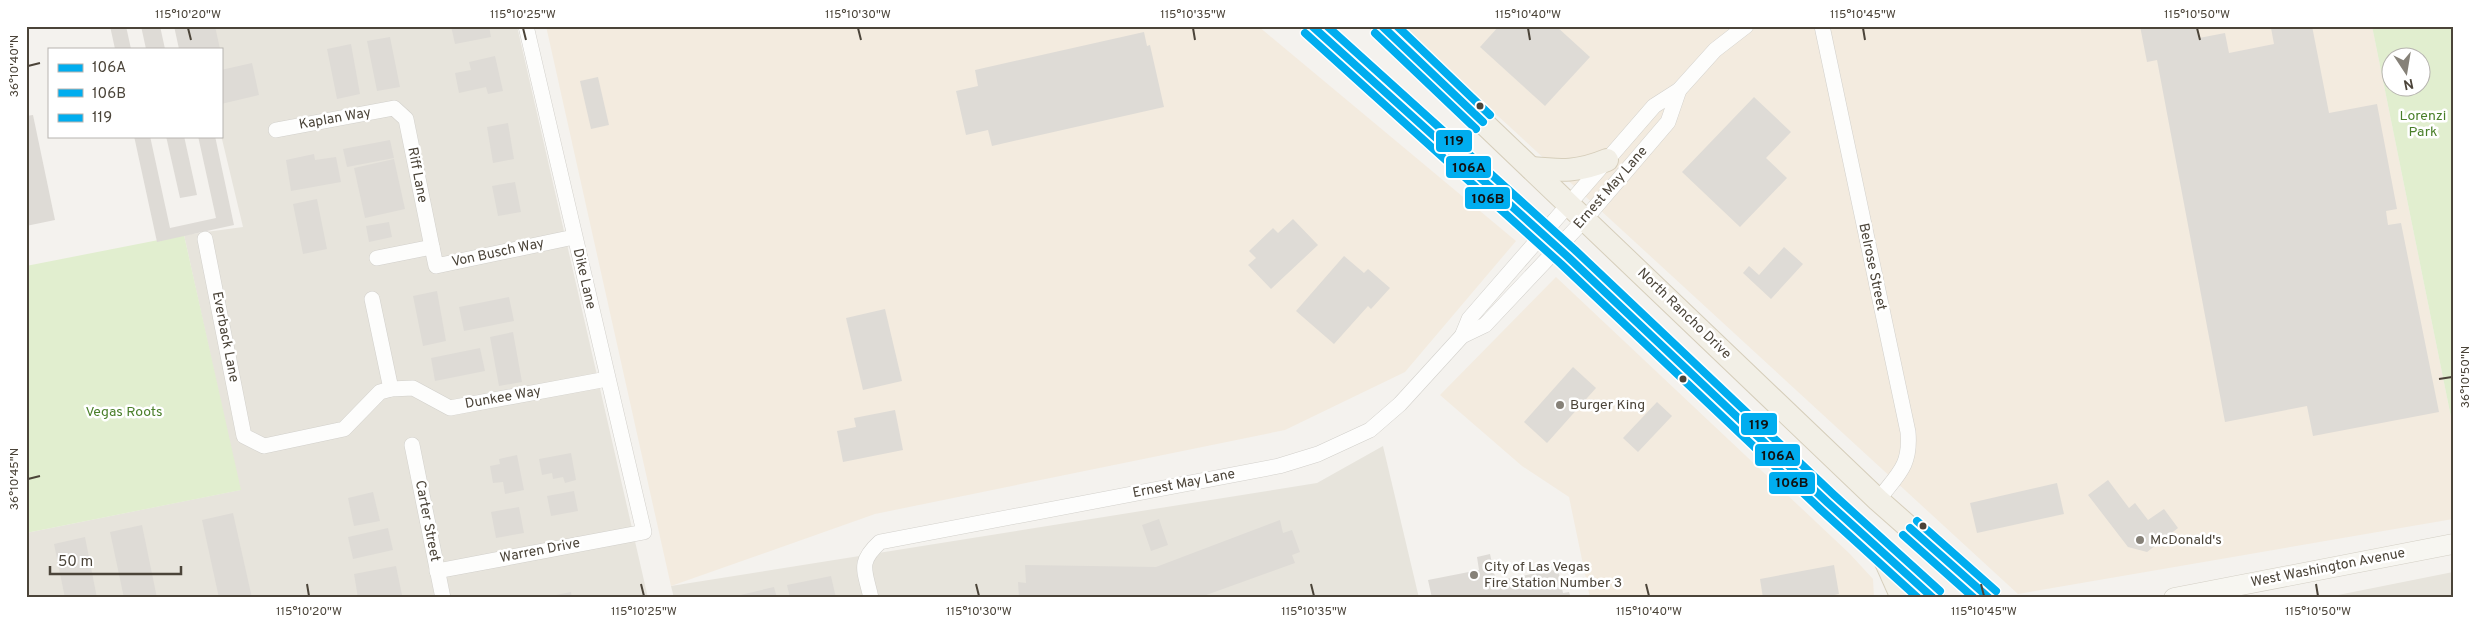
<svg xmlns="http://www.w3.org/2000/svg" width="2479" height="624" font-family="Overpass,sans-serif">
	<rect width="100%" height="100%" fill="#f4f2ee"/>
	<g fill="#e7e4dc">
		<path d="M 196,26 L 517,26 L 648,598 L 26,598 L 26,533 L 240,490 L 184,235 L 243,227 L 221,135 L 221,49 L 201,49 Z"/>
		<path d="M 1383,446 L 1419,598 L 674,598 L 671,586 L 1317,483 Z"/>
		<path d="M 2453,572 L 2453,598 L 2323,598 Z"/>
	</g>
	<g fill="#f3ebdf">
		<path d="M 546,26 L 1258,26 L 1516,241 L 1405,372 L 1285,430 L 875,514 L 671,586 Z"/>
		<path d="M 1400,26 L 2372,26 L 2453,427 L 2453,519 L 2018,594 Z"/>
		<path d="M 1556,277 L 1850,554 L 1873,579 L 1874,598 L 1590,598 L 1569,497 L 1522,466 L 1440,395 Z"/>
	</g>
	<g fill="#e1eecf" fill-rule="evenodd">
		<path d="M 2372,26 L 2453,26 L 2453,427 ZM 2392,58 L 2422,58 L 2422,88 L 2392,88 Z"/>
		<path d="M 184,235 L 241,490 L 26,533 L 26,266 Z"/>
	</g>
	<g fill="#dedbd6">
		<path d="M 110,26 L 126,26 L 131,49 L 115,49 Z"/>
		<path d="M 141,26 L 160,26 L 165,49 L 146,49 Z"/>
		<path d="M 174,26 L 215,26 L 220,49 L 179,49 Z"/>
		<path d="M 451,26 L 489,26 L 491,37 L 455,44 Z"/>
		<path d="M 1499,26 L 1556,26 L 1590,57 L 1545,106 L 1480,47 Z"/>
		<path d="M 2140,26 L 2197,26 L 2199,38 L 2225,33 L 2229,53 L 2274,44 L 2271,28 L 2312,26 L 2329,113 L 2377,104 L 2397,209 L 2386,211 L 2388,225 L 2401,223 L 2439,412 L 2313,436 L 2307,406 L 2225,422 L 2157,60 L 2147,62 Z"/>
		<path d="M 1144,32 L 1147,46 L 1150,45 L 1164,107 L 992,146 L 988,130 L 966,135 L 956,91 L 978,86 L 975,70 Z"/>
		<path d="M 390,37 L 400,87 L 377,91 L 367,41 Z"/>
		<path d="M 351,44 L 360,94 L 337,99 L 327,49 Z"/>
		<path d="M 495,56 L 503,91 L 488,94 L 486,87 L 459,93 L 455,73 L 471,70 L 469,62 Z"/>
		<path d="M 252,63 L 259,95 L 221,104 L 221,70 Z"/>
		<path d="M 598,77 L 609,125 L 591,129 L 580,81 Z"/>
		<path d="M 1754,97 L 1791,132 L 1766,158 L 1787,178 L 1740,227 L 1682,172 Z"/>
		<path d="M 33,115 L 55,220 L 26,226 L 26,116 Z"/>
		<path d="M 508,123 L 514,159 L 493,163 L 487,127 Z"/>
		<path d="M 134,136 L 150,136 L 170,228 L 216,218 L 198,136 L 215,136 L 234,225 L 157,242 Z"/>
		<path d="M 166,136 L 184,136 L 197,195 L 180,198 Z"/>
		<path d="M 390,140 L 394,158 L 347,167 L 343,149 Z"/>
		<path d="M 314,154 L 315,160 L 336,157 L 341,182 L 291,191 L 286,160 Z"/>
		<path d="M 394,159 L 405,209 L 365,218 L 354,168 Z"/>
		<path d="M 515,182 L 521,212 L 498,216 L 492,186 Z"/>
		<path d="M 317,199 L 327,249 L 303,254 L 293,204 Z"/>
		<path d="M 1293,219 L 1318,245 L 1271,289 L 1248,265 L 1256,258 L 1249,251 L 1273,228 L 1278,233 Z"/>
		<path d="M 389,222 L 392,237 L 369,242 L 366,226 Z"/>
		<path d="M 1784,247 L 1803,264 L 1771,299 L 1743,273 L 1749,266 L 1759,275 Z"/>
		<path d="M 1344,256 L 1364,273 L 1368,269 L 1390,288 L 1371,309 L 1368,306 L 1334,344 L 1296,311 Z"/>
		<path d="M 437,291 L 446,341 L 423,346 L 413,296 Z"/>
		<path d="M 509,297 L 514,321 L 464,331 L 459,307 Z"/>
		<path d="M 885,309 L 902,381 L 863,390 L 846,318 Z"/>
		<path d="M 513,332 L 522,382 L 499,386 L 490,337 Z"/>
		<path d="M 480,348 L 485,371 L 435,381 L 431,358 Z"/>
		<path d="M 1573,367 L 1596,388 L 1547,443 L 1524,422 Z"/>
		<path d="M 1657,402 L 1672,416 L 1638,452 L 1623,438 Z"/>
		<path d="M 895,410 L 903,450 L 843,462 L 837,431 L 856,427 L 854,418 Z"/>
		<path d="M 571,453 L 576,480 L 565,483 L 563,477 L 553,479 L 552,473 L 542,475 L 539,459 Z"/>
		<path d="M 517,455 L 524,490 L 505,494 L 503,482 L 493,483 L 490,466 L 500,464 L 499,459 Z"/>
		<path d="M 2108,480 L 2129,508 L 2135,503 L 2148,520 L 2164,509 L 2178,528 L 2147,552 L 2128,547 L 2088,495 Z"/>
		<path d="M 2057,483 L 2064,514 L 1977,533 L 1970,503 Z"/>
		<path d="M 574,491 L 578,511 L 551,516 L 547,496 Z"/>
		<path d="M 373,492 L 380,521 L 354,526 L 348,498 Z"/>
		<path d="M 519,507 L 524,533 L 496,538 L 491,512 Z"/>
		<path d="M 233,513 L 252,598 L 219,598 L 202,520 Z"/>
		<path d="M 1159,519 L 1168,545 L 1151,551 L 1142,525 Z"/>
		<path d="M 1280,520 L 1283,533 L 1292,530 L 1300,552 L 1292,555 L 1295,563 L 1198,598 L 1019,598 L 1018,582 L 1026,583 L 1025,565 L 1156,567 Z"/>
		<path d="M 142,525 L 157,598 L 124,598 L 110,532 Z"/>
		<path d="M 388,528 L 393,550 L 353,559 L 348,537 Z"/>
		<path d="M 85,537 L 97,598 L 65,598 L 54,544 Z"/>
		<path d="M 1490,554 L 1496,581 L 1558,569 L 1563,593 L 1569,592 L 1571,598 L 1432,598 L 1428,580 L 1479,570 L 1477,557 Z"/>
		<path d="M 1834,565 L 1839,594 L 1820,598 L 1763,598 L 1760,579 Z"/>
		<path d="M 396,566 L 402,595 L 388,598 L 358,598 L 354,574 Z"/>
		<path d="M 831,576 L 836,598 L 790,598 L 787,585 Z"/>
		<path d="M 774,587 L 777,598 L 732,598 L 732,597 Z"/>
		<path d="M 571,592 L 572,598 L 546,598 L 546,597 Z"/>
	</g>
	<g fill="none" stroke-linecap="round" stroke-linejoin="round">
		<g stroke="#d2d0cb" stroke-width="16">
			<g id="street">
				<path d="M 1822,26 L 1908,432 C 1911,466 1898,474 1878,500"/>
				<path d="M 276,130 L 394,108 L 406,119 L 432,247"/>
				<path d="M 205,239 L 244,436 L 264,446 L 344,429 L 380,392 L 391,389 L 413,388 L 450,408 L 607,379"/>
				<path d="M 377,258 L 432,247 L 436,266 L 574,237"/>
				<path d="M 372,299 L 391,389"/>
				<path d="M 1462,336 L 1485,325 L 1585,219 L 1668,122 L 1679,90"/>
				<path d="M 412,445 L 443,598"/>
				<path d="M 437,571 L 644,532 L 526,26"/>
				<path d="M 871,598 C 865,570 857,563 880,542 L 1279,466 L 1318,454 L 1370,430 L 1400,404 L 1462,336 L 1469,319 L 1654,106 L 1679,90 L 1715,50 L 1746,26"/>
			</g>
		</g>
		<g stroke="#d3cfc5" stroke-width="21">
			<path id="secondary" d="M 2174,598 L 2453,544"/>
		</g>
		<g stroke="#d6cebb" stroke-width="24">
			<g id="primary">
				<path d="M 1312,26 L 1568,257 L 1827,502 L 1933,598"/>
				<path d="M 1382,26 L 1878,500 L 1989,598"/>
				<path d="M 1531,168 C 1562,171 1578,172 1607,160"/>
				<path d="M 1886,562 L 1902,598"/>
			</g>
		</g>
		<use href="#street" stroke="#fdfdfc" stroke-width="15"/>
		<use href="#secondary" stroke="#f7f6f1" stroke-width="20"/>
		<use href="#primary" stroke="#f2efe6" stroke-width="22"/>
		<g stroke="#fff" stroke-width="11">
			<g id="bus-1">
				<path d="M 1312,26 L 1568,257 L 1827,502 L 1933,598"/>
				<path d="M 1382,26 L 1483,122"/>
				<path d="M 1910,528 L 1989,598"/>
			</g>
		</g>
		<g stroke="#fff" stroke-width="11">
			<g id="bus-2">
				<path d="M 1305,33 L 1561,264 L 1820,509 L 1918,598"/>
				<path d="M 1375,33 L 1476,129"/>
				<path d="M 1903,535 L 1974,598"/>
			</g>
		</g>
		<g stroke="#fff" stroke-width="11">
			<g id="bus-3">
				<path d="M 1327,26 L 1575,250 L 1834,495 L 1940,591"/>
				<path d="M 1397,26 L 1490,115"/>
				<path d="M 1917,521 L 1996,591"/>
			</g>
		</g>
		<use href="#bus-1" stroke="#00adef" stroke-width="8"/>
		<use href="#bus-2" stroke="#00adef" stroke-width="8"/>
		<use href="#bus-3" stroke="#00adef" stroke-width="8"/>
	</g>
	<path fill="none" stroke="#4b4439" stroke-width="2" d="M 188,28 L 191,40M 523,28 L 526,40M 858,28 L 861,40M 1193,28 L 1195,40M 1528,28 L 1530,40M 1863,28 L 1865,40M 2197,28 L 2200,40M 28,66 L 40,63M 2439,379 L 2452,377M 28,479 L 40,476M 307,584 L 309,596M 641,584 L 644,596M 976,584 L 979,596M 1311,584 L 1314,596M 1646,584 L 1649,596M 1981,584 L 1984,596M 2316,584 L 2318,596"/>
	<g fill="#4b4439" stroke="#fff" stroke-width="2">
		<circle cx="1480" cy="106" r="4.5"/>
		<circle cx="1683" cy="379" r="4.5"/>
		<circle cx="1923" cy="526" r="4.5"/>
	</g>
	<g fill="#868178" stroke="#fff" stroke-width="2">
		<circle cx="1560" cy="405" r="5"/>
		<circle cx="2140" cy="540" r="5"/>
		<circle cx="1474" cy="575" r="5"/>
	</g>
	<g text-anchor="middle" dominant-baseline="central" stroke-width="5" stroke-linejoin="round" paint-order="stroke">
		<g font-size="14" fill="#4a7f2a" stroke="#fff">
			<text x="2423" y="116">Lorenzi<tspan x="2423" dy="16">Park</tspan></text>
			<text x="124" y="412">Vegas Roots</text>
		</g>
		<g font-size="14" fill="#4b4439" stroke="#fff">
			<text transform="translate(335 119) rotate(-10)">Kaplan Way</text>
			<text transform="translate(417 175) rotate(79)">Riff Lane</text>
			<text transform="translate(1611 188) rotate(-49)">Ernest May Lane</text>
			<text transform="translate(498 253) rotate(-12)">Von Busch Way</text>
			<text transform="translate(1872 267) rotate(78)">Belrose Street</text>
			<text transform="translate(584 279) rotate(77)">Dike Lane</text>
			<text transform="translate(1684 314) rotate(44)">North Rancho Drive</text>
			<text transform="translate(225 337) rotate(79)">Everback Lane</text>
			<text transform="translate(503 398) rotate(-10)">Dunkee Way</text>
			<text transform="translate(1184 484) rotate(-11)">Ernest May Lane</text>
			<text transform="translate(427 521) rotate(79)">Carter Street</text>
			<text transform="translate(540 551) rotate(-11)">Warren Drive</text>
			<text transform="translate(2328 568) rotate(-11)">West Washington Avenue</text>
		</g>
		<g font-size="14" fill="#4b4439" stroke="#fff" text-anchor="start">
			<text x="1570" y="405">Burger King</text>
			<text x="2150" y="540">McDonald's</text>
			<text x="1484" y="567">City of Las Vegas<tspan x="1484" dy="16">Fire Station Number 3</tspan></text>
		</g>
	</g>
	<g stroke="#fff" stroke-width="2">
		<rect x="1435" y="129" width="38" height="24" rx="5" fill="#00adef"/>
		<rect x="1445" y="155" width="47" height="24" rx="5" fill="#00adef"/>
		<rect x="1464" y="186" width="47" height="24" rx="5" fill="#00adef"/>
		<rect x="1740" y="412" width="38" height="24" rx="5" fill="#00adef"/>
		<rect x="1754" y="443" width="47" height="24" rx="5" fill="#00adef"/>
		<rect x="1768" y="471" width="48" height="24" rx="5" fill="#00adef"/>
	</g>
	<g font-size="14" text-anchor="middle" font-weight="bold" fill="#111">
		<text x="1454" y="145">119</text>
		<text x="1469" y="172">106A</text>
		<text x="1488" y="203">106B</text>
		<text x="1759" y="429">119</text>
		<text x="1778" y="460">106A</text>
		<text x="1792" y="487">106B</text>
	</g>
	<rect width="2479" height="624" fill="none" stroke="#ffffff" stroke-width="55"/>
	<rect x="48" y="48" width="175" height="90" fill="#ffffff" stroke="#b7b4b0"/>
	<rect x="58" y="64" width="25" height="8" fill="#00adef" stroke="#b7b4b0"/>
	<text x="92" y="72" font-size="15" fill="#4b4439">106A</text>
	<rect x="58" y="89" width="25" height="8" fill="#00adef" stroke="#b7b4b0"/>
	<text x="92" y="98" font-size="15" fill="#4b4439">106B</text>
	<rect x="58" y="114" width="25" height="8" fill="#00adef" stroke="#b7b4b0"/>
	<text x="92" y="122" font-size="15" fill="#4b4439">119</text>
	<g transform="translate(2406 72) rotate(168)"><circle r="24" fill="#ffffff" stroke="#b7b4b0"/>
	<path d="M0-4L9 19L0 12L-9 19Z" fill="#868178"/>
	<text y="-8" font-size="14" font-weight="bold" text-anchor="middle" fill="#4b4439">N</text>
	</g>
	<path d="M50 566v8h131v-8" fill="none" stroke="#4b4439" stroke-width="2.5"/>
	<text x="58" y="566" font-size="15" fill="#4b4439" stroke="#ffffff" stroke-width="4" paint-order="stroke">50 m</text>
	<rect x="28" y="28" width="2424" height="568" fill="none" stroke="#4b4439" stroke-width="2"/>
	<g font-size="12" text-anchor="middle" fill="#4b4439">
		<text x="188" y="18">115°10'20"W</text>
		<text x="523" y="18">115°10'25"W</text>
		<text x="858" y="18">115°10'30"W</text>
		<text x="1193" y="18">115°10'35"W</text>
		<text x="1528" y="18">115°10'40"W</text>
		<text x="1863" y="18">115°10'45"W</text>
		<text x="2197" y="18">115°10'50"W</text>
		<text transform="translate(14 66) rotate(-90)" y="4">36°10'40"N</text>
		<text transform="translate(2465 377) rotate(-90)" y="4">36°10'50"N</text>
		<text transform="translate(14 479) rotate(-90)" y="4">36°10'45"N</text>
		<text x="309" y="615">115°10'20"W</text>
		<text x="644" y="615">115°10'25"W</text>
		<text x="979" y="615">115°10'30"W</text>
		<text x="1314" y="615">115°10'35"W</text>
		<text x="1649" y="615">115°10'40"W</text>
		<text x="1984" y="615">115°10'45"W</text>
		<text x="2318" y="615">115°10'50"W</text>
	</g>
</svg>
